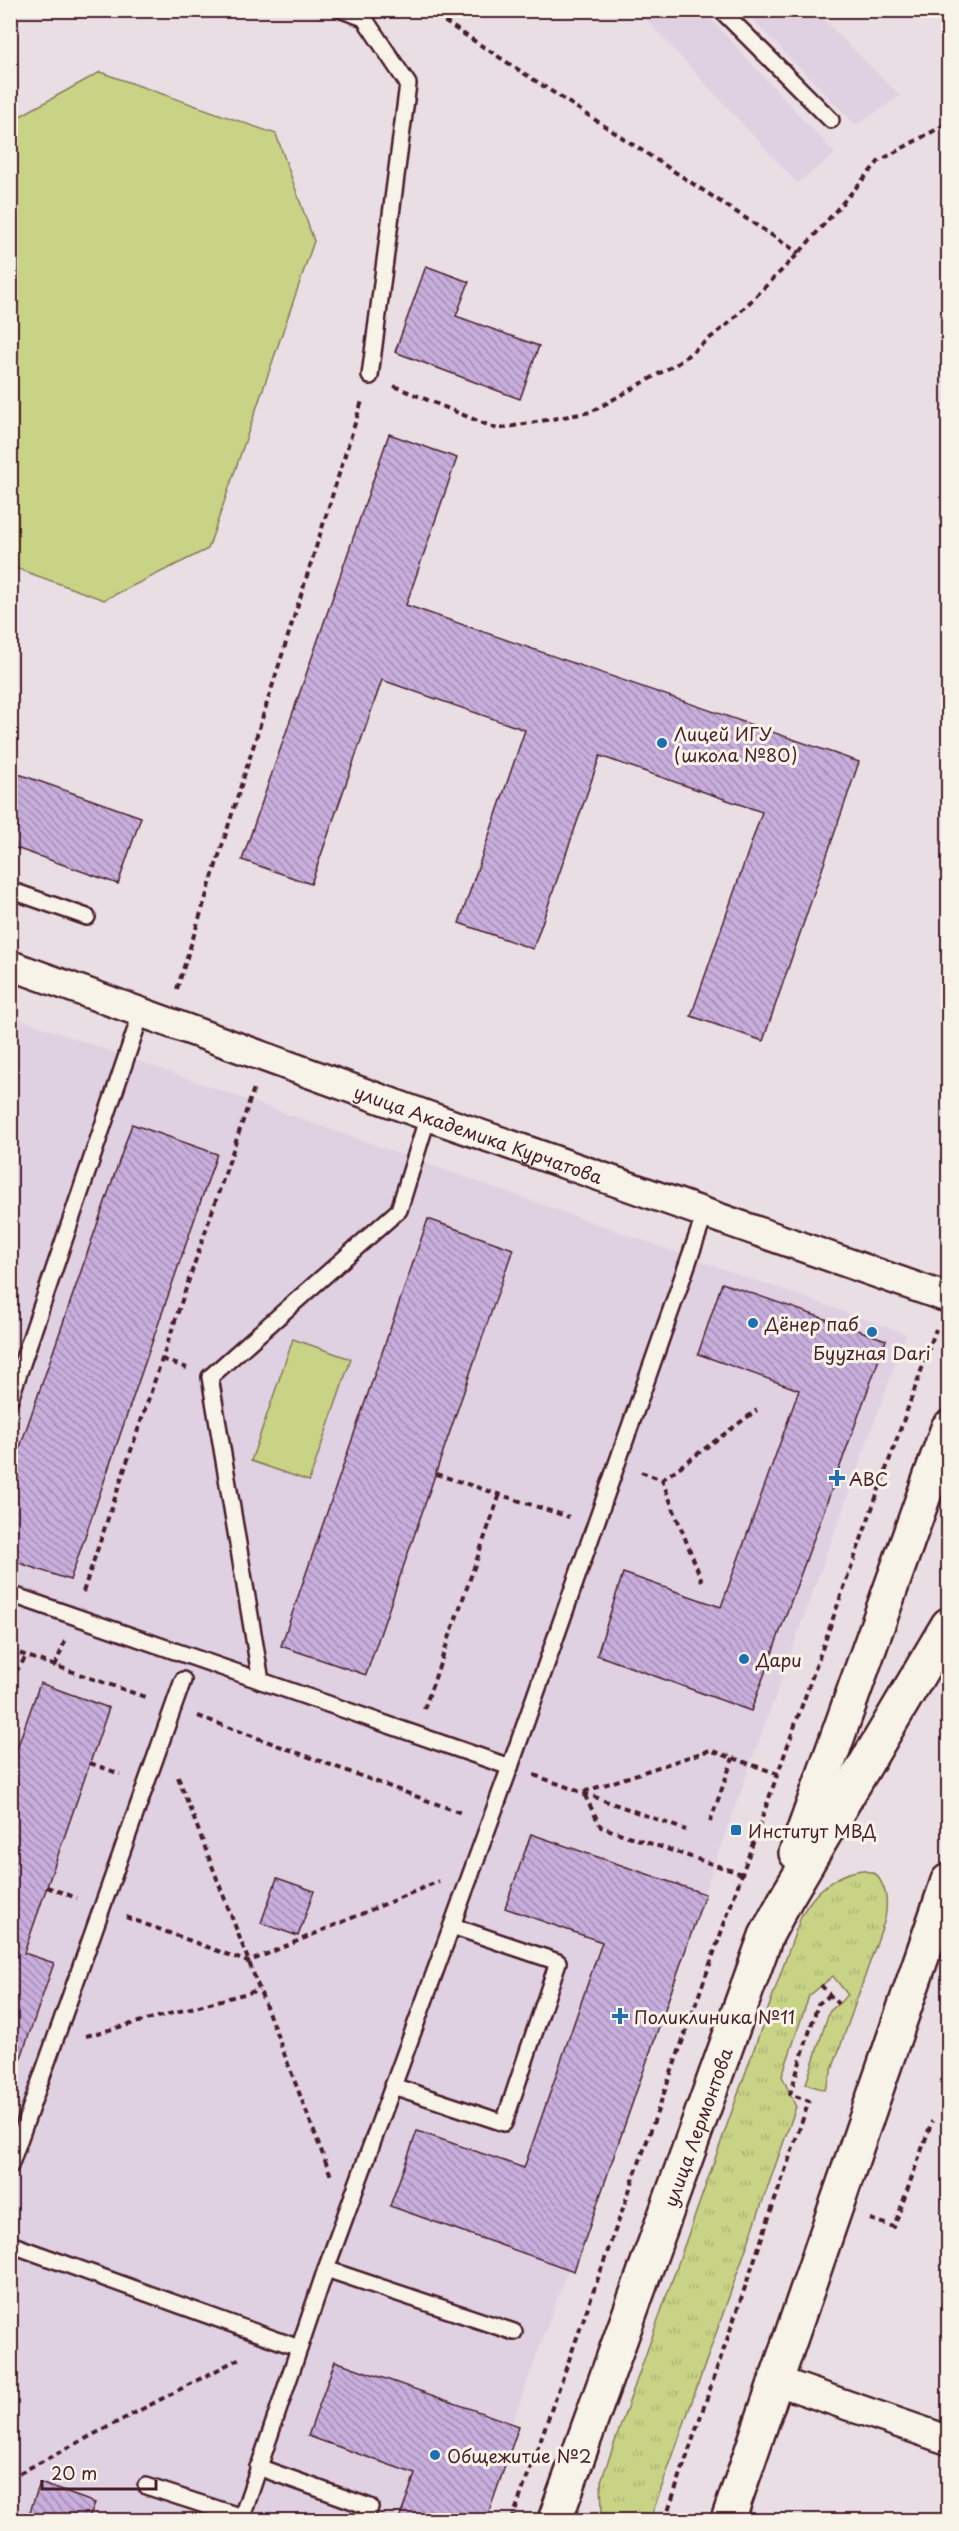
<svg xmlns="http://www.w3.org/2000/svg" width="959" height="2531" font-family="'Playpen Sans',sans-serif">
	<defs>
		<pattern id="grass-tufts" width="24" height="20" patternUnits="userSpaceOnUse" patternTransform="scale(1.5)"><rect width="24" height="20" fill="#c8d386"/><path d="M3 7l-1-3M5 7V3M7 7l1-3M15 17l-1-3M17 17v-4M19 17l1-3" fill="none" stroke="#adb574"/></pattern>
		<pattern id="building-back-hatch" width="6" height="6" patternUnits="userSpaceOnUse" patternTransform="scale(1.5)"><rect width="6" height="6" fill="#c8aedc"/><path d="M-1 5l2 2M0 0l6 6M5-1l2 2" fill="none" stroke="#a48db3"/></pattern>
	</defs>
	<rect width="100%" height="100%" fill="#e9dee4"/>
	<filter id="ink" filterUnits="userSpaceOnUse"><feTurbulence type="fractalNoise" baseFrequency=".0167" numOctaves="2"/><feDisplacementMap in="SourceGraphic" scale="12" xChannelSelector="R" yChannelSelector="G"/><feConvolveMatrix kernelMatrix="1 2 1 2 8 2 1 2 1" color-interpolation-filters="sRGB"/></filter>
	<g filter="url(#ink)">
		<g fill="#dfd0e2">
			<path d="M 639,11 L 703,11 L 835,154 L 797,183 Z"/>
			<path d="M 744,11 L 815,11 L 900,96 L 856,125 Z"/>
			<path d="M 11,1016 L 906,1334 L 477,2520 L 11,2520 Z"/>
		</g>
		<path fill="url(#grass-tufts)" stroke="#897958" stroke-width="1.5" d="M 861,1870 L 876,1874 C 887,1889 888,1901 885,1919 L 825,2090 L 806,2084 L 829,2012 L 848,1995 L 833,1976 L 809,1996 L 782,2076 L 796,2107 L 650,2520 L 607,2520 L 602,2512 L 601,2481 L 801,1916 C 814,1892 833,1875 861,1870 Z"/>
		<g fill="#c8d386" stroke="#897958" stroke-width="1.5">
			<path d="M 100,72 L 276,134 L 314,241 L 208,549 L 104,600 L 10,566 L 11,121 Z"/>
			<path d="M 293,1339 L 351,1359 L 309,1481 L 251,1461 Z"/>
		</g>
		<g fill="url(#building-back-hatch)" stroke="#4a1f2b" stroke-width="1.5">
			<path d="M 426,266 L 469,282 L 456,316 L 539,346 L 520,399 L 395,352 Z"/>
			<path d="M 389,434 L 457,458 L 406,605 L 859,762 L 763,1041 L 691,1016 L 762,812 L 600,756 L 533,949 L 459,923 L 525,730 L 382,680 L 311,884 L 242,860 Z"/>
			<path d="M 10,771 L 141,817 L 118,884 L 10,846 Z"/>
			<path d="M 132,1124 L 217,1154 L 70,1580 L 10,1560 L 10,1476 Z"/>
			<path d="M 428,1219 L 513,1249 L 366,1675 L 281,1646 Z"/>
			<path d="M 722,1283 L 886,1340 L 751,1711 L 597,1655 L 623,1573 L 721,1607 L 799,1390 L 698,1354 Z"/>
			<path d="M 40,1683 L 109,1708 L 24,1953 L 54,1963 L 10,2089 L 10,1768 Z"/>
			<path d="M 531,1834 L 705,1894 L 574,2271 L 390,2206 L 417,2131 L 524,2168 L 602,1942 L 505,1908 Z"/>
			<path d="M 277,1878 L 314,1891 L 298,1936 L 261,1923 Z"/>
			<path d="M 335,2361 L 519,2426 L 486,2520 L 399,2520 L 415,2474 L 308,2436 Z"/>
			<path d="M 40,2483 L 95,2503 L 88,2520 L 27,2520 Z"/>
		</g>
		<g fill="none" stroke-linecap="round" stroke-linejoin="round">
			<g stroke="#4a1f2b" stroke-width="20">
				<g id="service">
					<path d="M 342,10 L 364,18 L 408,84 L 370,376"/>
					<path d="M 721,10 L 831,120"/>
					<path d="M 10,890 L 87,917"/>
					<path d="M 10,1399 L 142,1011"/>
					<path d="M 10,1594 L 510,1767"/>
					<path d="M 261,1681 L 210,1377 L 399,1210 L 428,1116"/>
					<path d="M 393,2086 L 504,2123 L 558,1962 L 452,1926"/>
					<path d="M 10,2166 L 183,1680"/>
					<path d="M 10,2244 L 299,2348"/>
					<path d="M 326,2269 L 514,2332"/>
					<path d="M 258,2467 L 370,2507 L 365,2520"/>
					<path d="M 146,2486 L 242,2517"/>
					<path d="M 241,2520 L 326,2269 L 510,1767 L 706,1211"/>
				</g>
			</g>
			<g stroke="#4a1f2b" stroke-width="33">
				<g id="minor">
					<path id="s1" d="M 10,965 L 428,1116 L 948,1298"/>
					<path d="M 777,2381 L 948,2440"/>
				</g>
			</g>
			<g stroke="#4a1f2b" stroke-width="38">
				<g id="secondary">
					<path d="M 796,1853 L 948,1428"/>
					<path id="s2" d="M 555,2520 L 766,1936 L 787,1897 L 948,1625"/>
					<path d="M 728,2520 L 948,1881"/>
				</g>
			</g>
			<g stroke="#4a1f2b" stroke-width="4" stroke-dasharray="6 4.5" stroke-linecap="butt">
				<path d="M 427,10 L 799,253"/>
				<path d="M 394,386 L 497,429 L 591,412 L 678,363 L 728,324 L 799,253 L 879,161 L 948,123"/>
				<path d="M 177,989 L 362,401"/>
				<path d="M 162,1359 L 187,1368"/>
				<path d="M 641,1472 L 662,1480 L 702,1581"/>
				<path d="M 436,1474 L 569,1517"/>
				<path d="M 662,1480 L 757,1410"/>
				<path d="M 83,1592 L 254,1088"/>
				<path d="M 10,1650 L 148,1698"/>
				<path d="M 55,1666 L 65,1641"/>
				<path d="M 10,1681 L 27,1655"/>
				<path d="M 424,1709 L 500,1494"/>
				<path d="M 198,1716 L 464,1814"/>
				<path d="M 90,1763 L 120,1774"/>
				<path d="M 534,1775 L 686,1830"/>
				<path d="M 178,1777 L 331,2176"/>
				<path d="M 710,1822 L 733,1758"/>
				<path d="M 742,1874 L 601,1827 L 583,1792 L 710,1750 L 778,1774"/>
				<path d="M 47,1887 L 77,1898"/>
				<path d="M 126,1917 L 248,1962 L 439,1881"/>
				<path d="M 821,1985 L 838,2004"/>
				<path d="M 86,2036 L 259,1990"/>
				<path d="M 870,2219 L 894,2227 L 932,2121"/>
				<path d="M 10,2478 L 242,2357"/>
				<path d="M 512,2520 L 936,1329"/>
				<path d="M 665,2520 L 809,2101 L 790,2094 L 818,2004 L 830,1995"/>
			</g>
			<use href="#service" stroke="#f7f3e8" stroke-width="15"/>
			<use href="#minor" stroke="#f7f3e8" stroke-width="28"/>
			<use href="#secondary" stroke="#f7f3e8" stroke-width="33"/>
		</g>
	</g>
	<g fill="#1f6fb2" stroke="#f7f3e8" stroke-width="2">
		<circle cx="662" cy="743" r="6"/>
		<circle cx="753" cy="1323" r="6"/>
		<circle cx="872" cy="1332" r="6"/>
		<path d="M834 1469h6v6h6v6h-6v6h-6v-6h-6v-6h6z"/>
		<circle cx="744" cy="1659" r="6"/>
		<rect x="730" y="1824" width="12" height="12" rx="3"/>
		<path d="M617 2007h6v6h6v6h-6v6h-6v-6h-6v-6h6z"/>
		<circle cx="435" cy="2455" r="6"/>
	</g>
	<g text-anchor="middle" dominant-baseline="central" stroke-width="6" stroke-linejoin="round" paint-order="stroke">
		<g font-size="18" fill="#4a1f2b" stroke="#f7f3e8" text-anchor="start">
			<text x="674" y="733">Лицей ИГУ<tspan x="674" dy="21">(школа №80)</tspan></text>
			<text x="765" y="1323">Дёнер паб</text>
			<text x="872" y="1352" text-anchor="middle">Бууzная Dari</text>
			<text x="849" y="1478">ABC</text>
			<text x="756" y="1659">Дари</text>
			<text x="748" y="1830">Институт МВД</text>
			<text x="634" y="2016">Поликлиника №11</text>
			<text x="447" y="2455">Общежитие №2</text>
		</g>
		<g font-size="18" fill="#4a1f2b" stroke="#f7f3e8">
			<text stroke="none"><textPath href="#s1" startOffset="498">улица Академика Курчатова</textPath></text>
			<text stroke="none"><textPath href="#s2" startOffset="418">улица Лермонтова</textPath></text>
		</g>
	</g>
	<rect width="959" height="2531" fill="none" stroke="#f7f3e8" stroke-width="36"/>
	<rect x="18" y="18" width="923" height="2495" fill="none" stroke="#4a1f2b" stroke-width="2" filter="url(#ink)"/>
	<path d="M42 2480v9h114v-9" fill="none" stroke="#4a1f2b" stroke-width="3"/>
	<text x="51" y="2480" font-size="18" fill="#4a1f2b" stroke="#f7f3e8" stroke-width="4.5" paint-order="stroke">20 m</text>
</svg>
